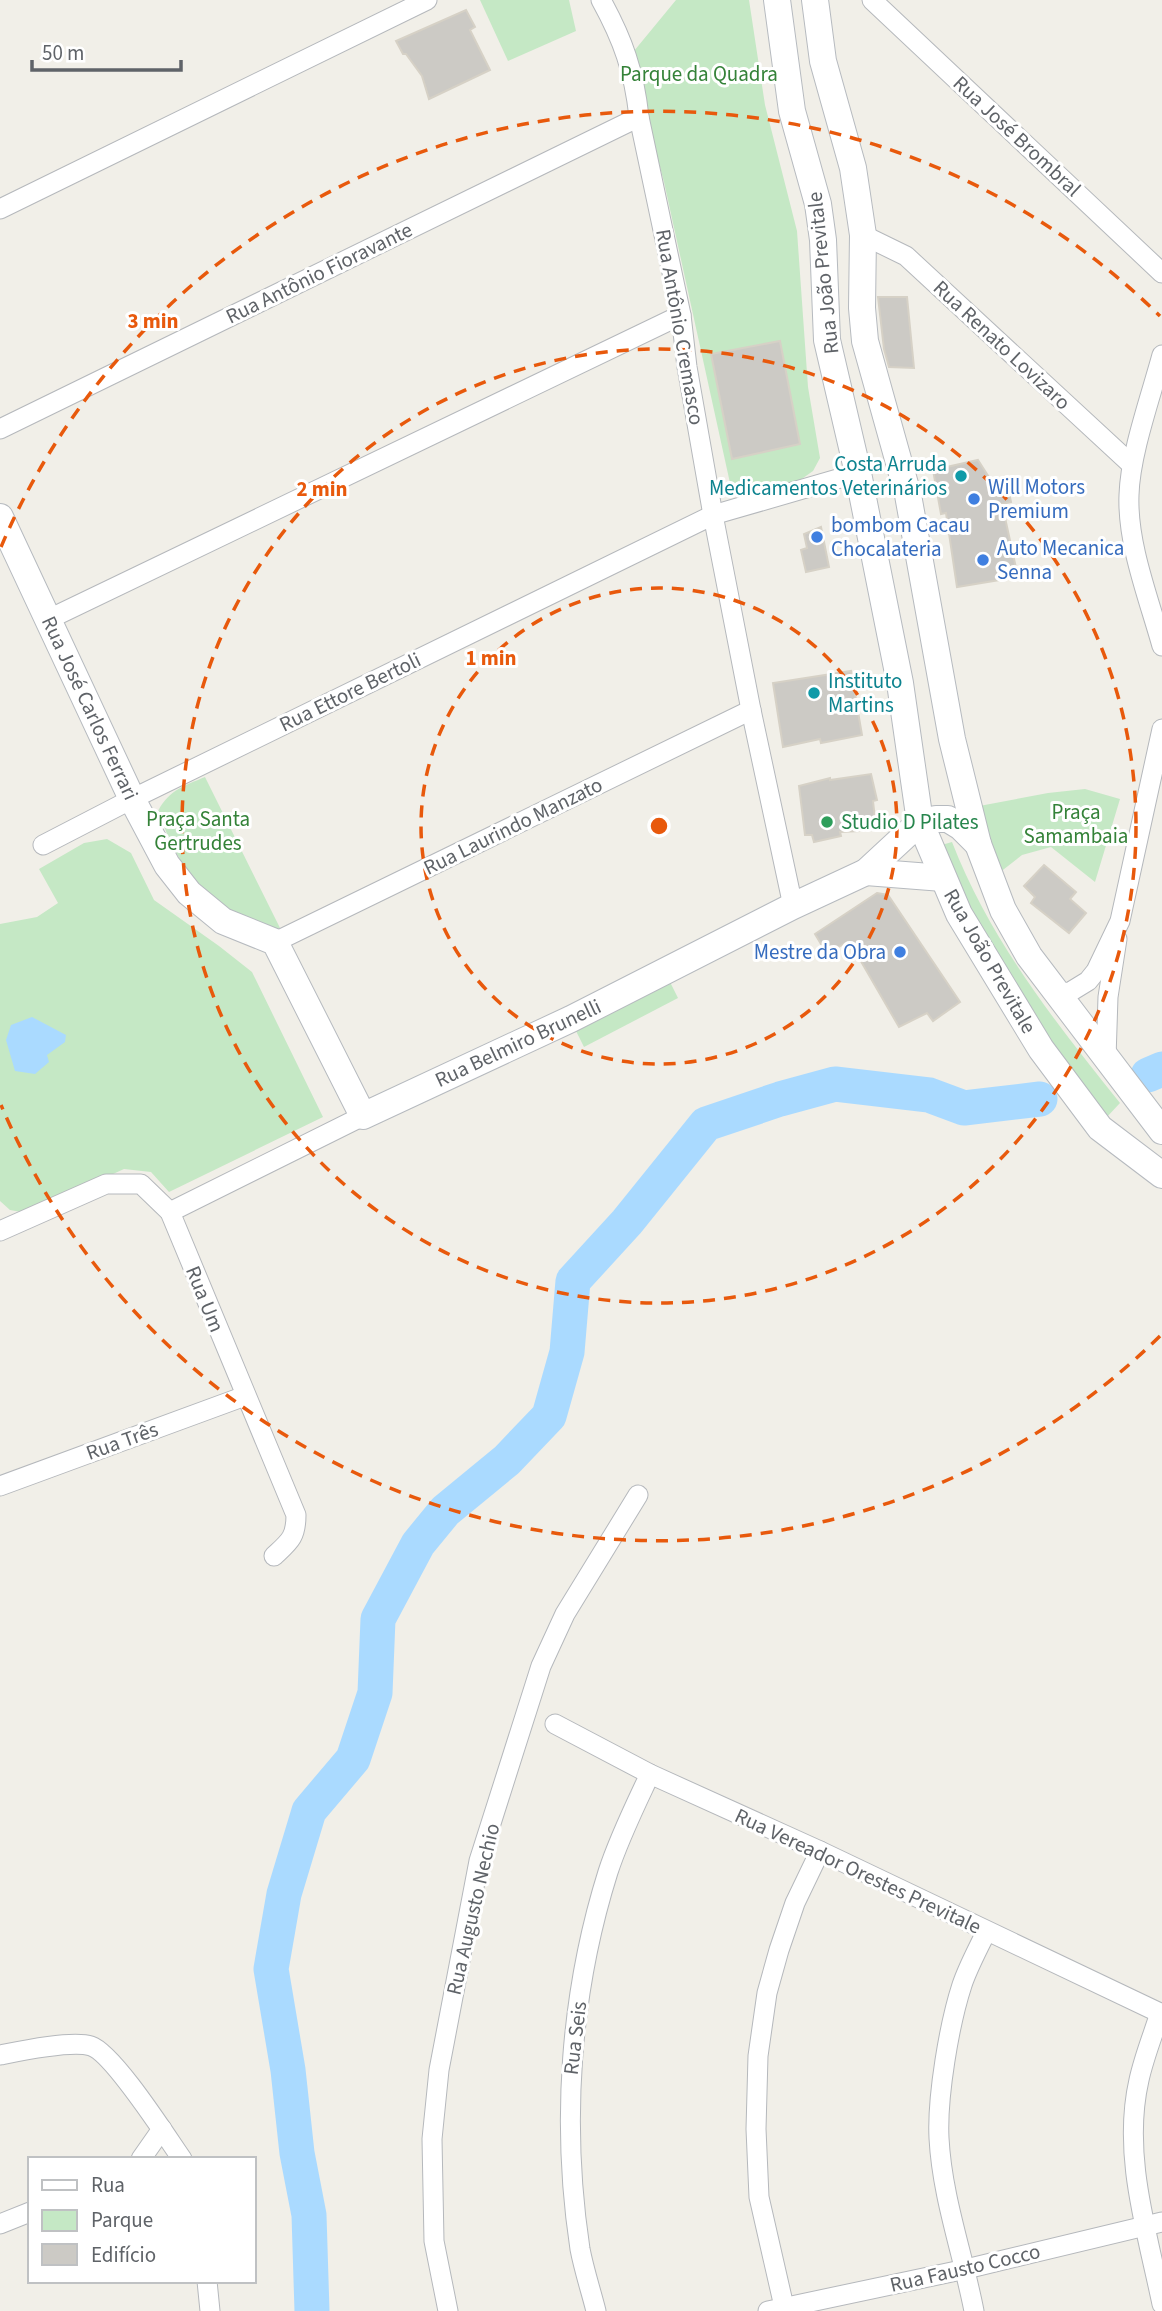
<svg xmlns="http://www.w3.org/2000/svg" width="1162" height="2311" font-family="'Source Sans 3',sans-serif">
	<rect width="100%" height="100%" fill="#f1efe8"/>
	<g fill="#c5e8c5">
		<path d="M 480,0 L 569,0 L 576,31 L 508,61 Z"/>
		<path d="M 676,0 L 749,0 L 765,105 L 797,231 L 808,387 L 820,458 L 813,471 L 796,483 L 747,489 L 730,483 L 664,182 L 644,107 L 634,51 Z"/>
		<path d="M 205,777 L 280,928 L 267,932 L 205,902 L 171,844 L 158,811 C 170,789 184,786 205,777 Z"/>
		<path d="M 1085,789 L 1120,799 L 1095,882 L 1051,847 L 1022,855 L 999,873 L 974,807 L 1048,793 Z"/>
		<path d="M 107,839 L 131,853 L 154,900 L 219,946 L 252,972 L 323,1117 L 169,1192 L 151,1172 L 124,1169 L 27,1213 L 10,1210 L 0,1201 L 0,924 L 37,917 L 58,903 L 39,869 L 84,843 Z"/>
		<path d="M 952,842 C 990,940 1055,1022 1120,1103 L 1106,1118 L 1013,986 L 969,915 L 938,846 Z"/>
		<path d="M 669,980 L 678,998 L 584,1047 L 575,1029 Z"/>
	</g>
	<path fill="#aadaff" d="M 32,1017 L 66,1035 L 65,1042 L 47,1055 L 49,1062 L 35,1074 L 15,1071 L 6,1040 L 11,1025 Z"/>
	<g fill="none" stroke-linecap="round" stroke-linejoin="round">
		<g stroke="#aadaff" stroke-width="35">
			<path d="M 1148,1075 L 1162,1069"/>
			<path d="M 312,2311 L 309,2215 L 297,2153 L 288,2070 L 271,1969 L 284,1894 L 309,1811 L 353,1759 L 375,1693 L 378,1619 L 418,1544 L 445,1511 L 507,1460 L 549,1416 L 567,1352 L 573,1281 L 627,1222 L 706,1124 L 780,1099 L 835,1084 L 929,1095 L 964,1108 L 1040,1099"/>
		</g>
	</g>
	<g fill="#cccac5" stroke="#d6d1c6" stroke-width="2">
		<path d="M 466,10 L 475,27 L 470,30 L 490,70 L 429,99 L 422,76 L 406,54 L 403,54 L 396,41 Z"/>
		<path d="M 878,297 L 907,297 L 914,368 L 889,367 L 884,349 Z"/>
		<path d="M 780,341 L 800,444 L 732,459 L 711,354 Z"/>
		<path d="M 978,460 L 994,485 L 1007,483 L 1011,502 L 1002,504 L 1018,577 L 957,587 L 946,513 L 941,514 L 933,470 Z"/>
		<path d="M 821,527 L 829,567 L 806,572 L 801,550 L 807,548 L 804,534 Z"/>
		<path d="M 851,671 L 862,735 L 821,743 L 820,739 L 783,747 L 773,683 Z"/>
		<path d="M 871,774 L 877,800 L 873,801 L 875,819 L 868,819 L 870,825 L 858,825 L 859,831 L 840,832 L 841,836 L 814,842 L 812,835 L 805,835 L 799,786 L 830,778 L 830,780 Z"/>
		<path d="M 1044,865 L 1076,892 L 1070,899 L 1086,913 L 1069,933 L 1031,903 L 1035,897 L 1024,886 Z"/>
		<path d="M 877,893 L 888,895 L 960,1002 L 933,1021 L 927,1013 L 899,1027 L 855,951 L 853,952 L 847,942 L 827,954 L 815,934 Z"/>
	</g>
	<g fill="none" stroke-linecap="round" stroke-linejoin="round">
		<g stroke="#b5b8bc" stroke-width="21">
			<g id="street">
				<path d="M 601,0 C 623,40 634,71 639,117 L 681,315 L 687,367 L 713,515 L 751,710 L 793,906"/>
				<path d="M 872,0 L 1162,273"/>
				<path d="M 0,209 L 427,0"/>
				<path d="M 863,235 L 906,256 L 1132,465"/>
				<path d="M 1162,355 C 1151,396 1130,454 1129,495 C 1127,544 1149,599 1162,646"/>
				<path d="M 0,429 L 639,117"/>
				<path d="M 49,619 L 681,315"/>
				<path d="M 43,845 L 132,799 L 713,515 L 858,473"/>
				<path d="M 275,942 L 751,710"/>
				<path d="M 1055,992 L 1061,993 L 1070,992 L 1088,981 L 1096,971 L 1120,921 L 1162,729"/>
				<path d="M 1106,1058 L 1108,997 L 1117,939"/>
				<path d="M 170,1212 L 363,1116"/>
				<path d="M 0,1231 L 106,1184 L 141,1184 L 170,1212 L 296,1515 C 296,1538 289,1542 274,1556"/>
				<path d="M 0,1486 L 245,1396"/>
				<path d="M 555,1724 L 650,1774 L 820,1851 L 1162,2014"/>
				<path d="M 1160,2013 C 1153,2035 1144,2057 1139,2080 C 1122,2154 1147,2231 1162,2304"/>
				<path d="M 0,2055 C 20,2051 72,2040 91,2046 C 113,2053 166,2136 182,2159"/>
				<path d="M 141,2159 L 162,2129"/>
				<path d="M 0,2224 L 30,2212"/>
				<path d="M 207,2281 L 210,2311"/>
				<path d="M 448,2311 L 434,2241 L 432,2139 L 439,2070 L 479,1861 L 541,1666 L 565,1614 L 638,1495"/>
				<path d="M 596,2311 C 591,2291 584,2270 580,2249 C 561,2123 570,1993 608,1872 C 619,1838 635,1806 650,1774"/>
				<path d="M 768,2311 L 966,2269 L 1162,2222"/>
				<path d="M 785,2311 L 759,2197 L 756,2129 L 758,2056 L 767,1993 L 779,1950 L 795,1903 L 820,1851"/>
				<path d="M 974,2311 C 963,2254 942,2197 939,2138 C 937,2097 949,2025 962,1985 C 968,1967 978,1949 986,1932"/>
			</g>
		</g>
		<g stroke="#b6babf" stroke-width="28">
			<g id="secondary">
				<path d="M 777,0 L 792,111 L 818,204 L 823,240 L 827,340 L 858,473 L 900,683 L 920,822 L 959,914 L 1041,1049 L 1100,1128 L 1162,1175"/>
				<path d="M 815,0 L 823,61 L 853,168 L 863,235 L 862,308 L 865,341 L 908,495 L 952,739 L 978,844 L 1003,910 L 1029,956 L 1162,1131"/>
				<path d="M 0,517 L 132,799 L 167,865 L 189,893 L 223,921 L 275,942 L 363,1116 L 571,1019 L 793,906 L 866,872 L 920,822 L 936,819 L 948,819 L 961,827 L 978,844"/>
				<path d="M 866,872 L 943,878"/>
			</g>
		</g>
		<use href="#street" stroke="#fff" stroke-width="19"/>
		<use href="#secondary" stroke="#fff" stroke-width="26"/>
	</g>
	<g fill="none" stroke="#e8590c" stroke-width="3.5" stroke-dasharray="12 9">
		<circle cx="659" cy="826" r="238"/>
		<circle cx="659" cy="826" r="477"/>
		<path d="M1160 1336A715 715 0 0 1 1 1105M1 547A715 715 0 0 1 1160 316"/>
	</g>
	<g fill="#0f9aa8" stroke="#fff" stroke-width="2.5">
		<circle cx="961" cy="476" r="7"/>
		<circle cx="814" cy="693" r="7"/>
	</g>
	<g fill="#3f7fe0" stroke="#fff" stroke-width="2.5">
		<circle cx="974" cy="499" r="7"/>
		<circle cx="817" cy="537" r="7"/>
		<circle cx="983" cy="560" r="7"/>
		<circle cx="900" cy="952" r="7"/>
	</g>
	<circle fill="#2e9e5b" stroke="#fff" stroke-width="2.5" cx="827" cy="822" r="7"/>
	<g text-anchor="middle" dominant-baseline="central" stroke-width="6" stroke-linejoin="round" paint-order="stroke">
		<g font-size="21" fill="#348238" stroke="#fff">
			<text x="699" y="74">Parque da Quadra</text>
			<text x="1076" y="812">Praça<tspan x="1076" dy="24">Samambaia</tspan></text>
			<text x="198" y="819">Praça Santa<tspan x="198" dy="24">Gertrudes</tspan></text>
		</g>
		<g font-size="21" fill="#5f6368" stroke="#fff">
			<text transform="translate(1017 136) rotate(43)">Rua José Brombral</text>
			<text transform="translate(319 273) rotate(-26)">Rua Antônio Fioravante</text>
			<text transform="translate(823 273) rotate(-96)">Rua João Previtale</text>
			<text transform="translate(680 327) rotate(80)">Rua Antônio Cremasco</text>
			<text transform="translate(1002 345) rotate(43)">Rua Renato Lovizaro</text>
			<text transform="translate(350 692) rotate(-26)">Rua Ettore Bertoli</text>
			<text transform="translate(90 708) rotate(65)">Rua José Carlos Ferrari</text>
			<text transform="translate(513 826) rotate(-26)">Rua Laurindo Manzato</text>
			<text transform="translate(990 961) rotate(60)">Rua João Previtale</text>
			<text transform="translate(518 1043) rotate(-25)">Rua Belmiro Brunelli</text>
			<text transform="translate(205 1299) rotate(68)">Rua Um</text>
			<text transform="translate(122 1441) rotate(-20)">Rua Três</text>
			<text transform="translate(858 1871) rotate(25)">Rua Vereador Orestes Previtale</text>
			<text transform="translate(473 1909) rotate(-77)">Rua Augusto Nechio</text>
			<text transform="translate(575 2038) rotate(-83)">Rua Seis</text>
			<text transform="translate(965 2268) rotate(-13)">Rua Fausto Cocco</text>
		</g>
		<g font-size="21" fill="#0d838f" stroke="#fff" text-anchor="end">
			<text x="947" y="464">Costa Arruda<tspan x="947" dy="24">Medicamentos Veterinários</tspan></text>
			<text x="828" y="681" text-anchor="start">Instituto<tspan x="828" dy="24">Martins</tspan></text>
		</g>
		<g font-size="21" fill="#366cbe" stroke="#fff" text-anchor="start">
			<text x="988" y="487">Will Motors<tspan x="988" dy="24">Premium</tspan></text>
			<text x="831" y="525">bombom Cacau<tspan x="831" dy="24">Chocalateria</tspan></text>
			<text x="997" y="548">Auto Mecanica<tspan x="997" dy="24">Senna</tspan></text>
			<text x="886" y="952" text-anchor="end">Mestre da Obra</text>
		</g>
		<g font-size="21" fill="#27864d" stroke="#fff" text-anchor="start">
			<text x="841" y="822">Studio D Pilates</text>
		</g>
	</g>
	<circle cx="659" cy="826" r="10" fill="#e8590c" stroke="#fff" stroke-width="3.5"/>
	<g font-size="21" text-anchor="middle" font-weight="bold" fill="#e8590c" stroke="#fff" stroke-width="6" stroke-linejoin="round" paint-order="stroke">
		<text x="153" y="328">3 min</text>
		<text x="322" y="496">2 min</text>
		<text x="491" y="665">1 min</text>
	</g>
	<rect x="28" y="2157" width="228" height="126" fill="#ffffff" stroke="#bfc1c3" stroke-width="2"/>
	<rect x="42" y="2180" width="35" height="10" fill="#ffffff" stroke="#bfc1c3" stroke-width="2"/>
	<text x="91" y="2192" font-size="21" fill="#5f6368">Rua</text>
	<rect x="42" y="2210" width="35" height="21" fill="#c5e8c5" stroke="#bfc1c3" stroke-width="2"/>
	<text x="91" y="2227" font-size="21" fill="#5f6368">Parque</text>
	<rect x="42" y="2244" width="35" height="21" fill="#cccac5" stroke="#bfc1c3" stroke-width="2"/>
	<text x="91" y="2262" font-size="21" fill="#5f6368">Edifício</text>
	<path d="M32 60v10h149v-10" fill="none" stroke="#5f6368" stroke-width="3.5"/>
	<text x="42" y="60" font-size="21" fill="#5f6368" stroke="#ffffff" stroke-width="5" paint-order="stroke">50 m</text>
</svg>
